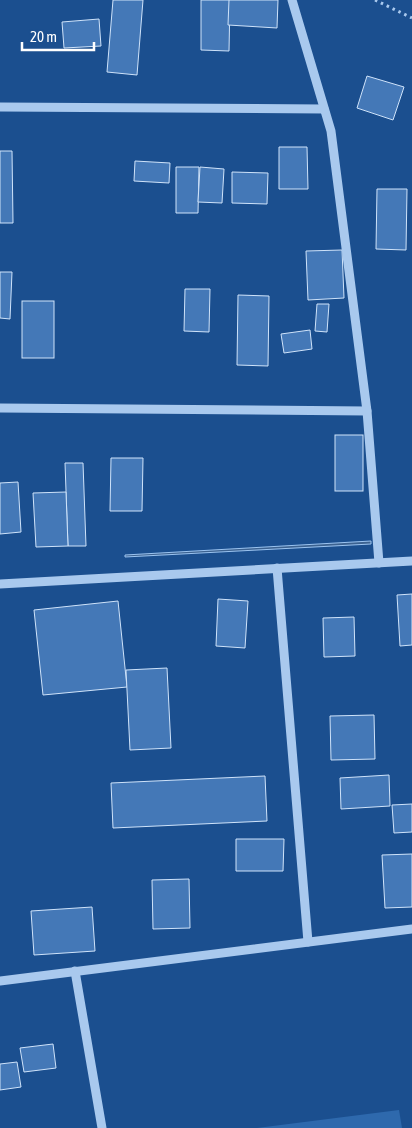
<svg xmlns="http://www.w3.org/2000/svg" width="412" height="1128" font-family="'Asap Condensed',sans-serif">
	<rect width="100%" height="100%" fill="#1b4f8f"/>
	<path fill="#2e69ad" d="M 399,1110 L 402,1128 L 257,1128 Z"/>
	<path fill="#3c6290" stroke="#9cc4f0" d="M 371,541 L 371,544 L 125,557 L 125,555 Z"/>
	<g fill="#4478b7" stroke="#cfe3fa">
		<path d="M 113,0 L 143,0 L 137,75 L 107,72 Z"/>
		<path d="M 201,0 L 230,0 L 229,51 L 201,50 Z"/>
		<path d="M 229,0 L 278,0 L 277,28 L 228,25 Z"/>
		<path d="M 99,19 L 101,46 L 64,48 L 62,22 Z"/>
		<path d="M 367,76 L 404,87 L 393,120 L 357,108 Z"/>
		<path d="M 279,147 L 307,147 L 308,189 L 279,189 Z"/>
		<path d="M 0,151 L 12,151 L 13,223 L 0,223 Z"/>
		<path d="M 135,161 L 170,163 L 169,183 L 134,181 Z"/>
		<path d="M 176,167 L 199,167 L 198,213 L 176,213 Z"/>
		<path d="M 200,167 L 224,169 L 222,203 L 198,202 Z"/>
		<path d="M 232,172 L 268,173 L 267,204 L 232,203 Z"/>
		<path d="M 377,189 L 407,189 L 406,250 L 376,249 Z"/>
		<path d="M 342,250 L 344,298 L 308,300 L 306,251 Z"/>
		<path d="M 0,272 L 12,272 L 10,319 L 0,318 Z"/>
		<path d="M 185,289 L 210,289 L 209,332 L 184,331 Z"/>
		<path d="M 238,295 L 269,296 L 268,366 L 237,365 Z"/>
		<rect x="22" y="301" width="32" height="57"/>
		<path d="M 317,304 L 329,304 L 327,332 L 315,331 Z"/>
		<path d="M 310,330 L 312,349 L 284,353 L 281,334 Z"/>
		<rect x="335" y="435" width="28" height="56"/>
		<path d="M 111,458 L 143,458 L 142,511 L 110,511 Z"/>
		<path d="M 65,463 L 83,463 L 86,546 L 68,546 Z"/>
		<path d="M 18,482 L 21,532 L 0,534 L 0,483 Z"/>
		<path d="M 66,492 L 68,546 L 36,547 L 33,493 Z"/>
		<path d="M 412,594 L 412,645 L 400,646 L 397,595 Z"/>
		<path d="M 218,599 L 248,601 L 245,648 L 216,646 Z"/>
		<path d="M 118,601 L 127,687 L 43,695 L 34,610 Z"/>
		<path d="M 354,617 L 355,656 L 324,657 L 323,618 Z"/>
		<path d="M 167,668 L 171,748 L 130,750 L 126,670 Z"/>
		<path d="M 374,715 L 375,759 L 331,760 L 330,716 Z"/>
		<path d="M 389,775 L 390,806 L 341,809 L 340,778 Z"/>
		<path d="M 265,776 L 267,821 L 113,828 L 111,783 Z"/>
		<path d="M 412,804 L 412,832 L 394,833 L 392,805 Z"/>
		<path d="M 236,839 L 284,839 L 283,871 L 236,871 Z"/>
		<path d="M 412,854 L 412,907 L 385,908 L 382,855 Z"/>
		<path d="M 189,879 L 190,928 L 153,929 L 152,880 Z"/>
		<path d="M 92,907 L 95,951 L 34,955 L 31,911 Z"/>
		<path d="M 53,1044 L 56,1068 L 24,1072 L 20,1048 Z"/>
		<path d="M 17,1062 L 21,1087 L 0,1090 L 0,1064 Z"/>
	</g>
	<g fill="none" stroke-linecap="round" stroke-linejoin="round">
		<path stroke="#a9c9ee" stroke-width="3" stroke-dasharray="2.5 4" stroke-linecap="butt" d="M 375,0 L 412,18"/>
		<g stroke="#a9c9ee" stroke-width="9">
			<path d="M 292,0 L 331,131 L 367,411 L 379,563"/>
			<path d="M 0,107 L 324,109"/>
			<path d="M 0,408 L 367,411"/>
			<path d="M 277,568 L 308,942"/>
			<path d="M 0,584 L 412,561"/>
			<path d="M 75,971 L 102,1128"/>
			<path d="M 0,981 L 412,929"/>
		</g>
	</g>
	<path d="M22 42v8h72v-8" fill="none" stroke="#ffffff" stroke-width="2.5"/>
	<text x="30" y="42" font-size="15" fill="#ffffff" stroke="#1b4f8f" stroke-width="4" paint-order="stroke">20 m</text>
</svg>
